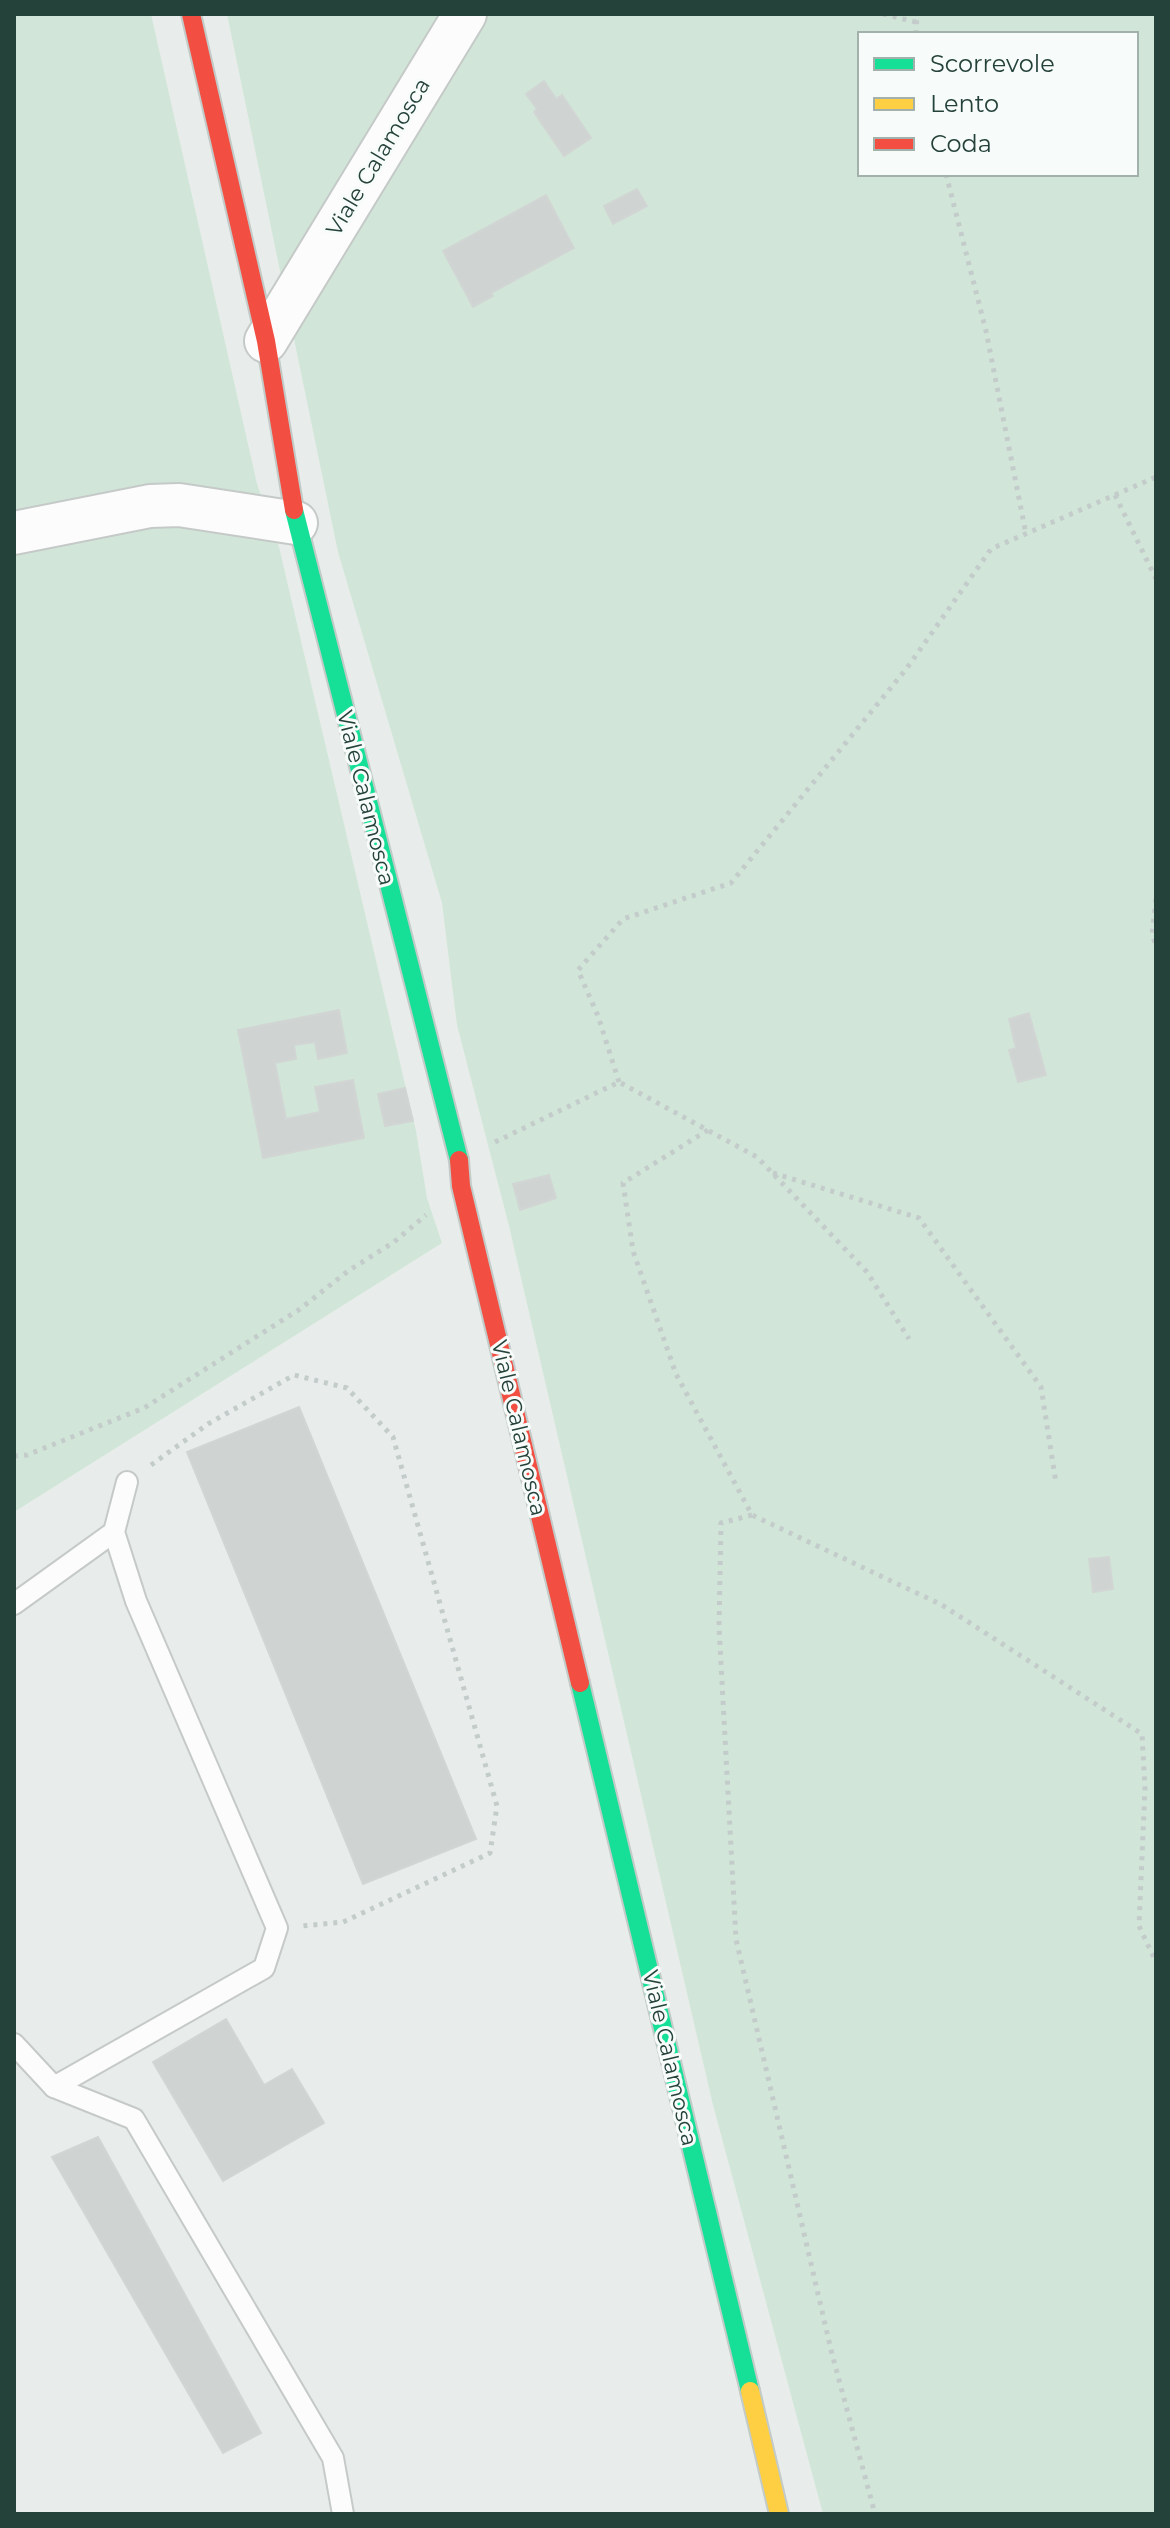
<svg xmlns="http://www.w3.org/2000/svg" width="1170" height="2528" font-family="Montserrat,sans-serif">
	<rect width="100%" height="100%" fill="#e8edeb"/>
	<g fill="#d1e6d8" fill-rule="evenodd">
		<path d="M 14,14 L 151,14 L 257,484 L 279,547 L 416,1131 L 427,1198 L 442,1243 L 14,1512 Z"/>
		<path d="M 227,14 L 1156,14 L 1156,2514 L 823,2514 L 713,2105 L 509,1226 L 457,1025 L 442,903 L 338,552 ZM 860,34 L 1136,34 L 1136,174 L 860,174 Z"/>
	</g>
	<g fill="#cfd4d2" stroke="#d1d6d4" stroke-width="2">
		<path d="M 544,81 L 556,99 L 562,95 L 591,138 L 564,156 L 534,112 L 537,109 L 526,94 Z"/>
		<path d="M 637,189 L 647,206 L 613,224 L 604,206 Z"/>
		<path d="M 546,195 L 574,248 L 491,293 L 493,296 L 473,307 L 443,251 Z"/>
		<path d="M 339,1010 L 347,1053 L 318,1059 L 315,1042 L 294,1045 L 296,1059 L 275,1063 L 286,1119 L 320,1112 L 315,1087 L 353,1080 L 364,1138 L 263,1158 L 238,1030 Z"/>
		<path d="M 1029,1013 L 1046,1075 L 1018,1082 L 1009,1050 L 1016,1048 L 1009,1019 Z"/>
		<path d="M 405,1088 L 413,1121 L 385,1126 L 378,1094 Z"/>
		<path d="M 549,1175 L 556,1198 L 520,1210 L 513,1184 Z"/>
		<path d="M 299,1407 L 476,1839 L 363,1884 L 187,1452 Z"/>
		<path d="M 1109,1557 L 1113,1589 L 1093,1592 L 1089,1559 Z"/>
		<path d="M 226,2019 L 264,2085 L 292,2069 L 324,2123 L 223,2181 L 153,2062 Z"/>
		<path d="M 98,2137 L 261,2433 L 223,2453 L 52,2157 Z"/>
	</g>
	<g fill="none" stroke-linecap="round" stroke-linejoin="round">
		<g stroke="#c5cac8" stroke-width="24">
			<g id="lane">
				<path d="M 14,1604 L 114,1532"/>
				<path d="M 14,2044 L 54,2087 L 134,2119 L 333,2458 L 343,2514"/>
				<path d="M 54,2087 L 264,1968 L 277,1928 L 136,1601 L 114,1532 L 127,1482"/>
			</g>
		</g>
		<g stroke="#c5cac8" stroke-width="46">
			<g id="street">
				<path d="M 266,341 L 465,14"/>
				<path d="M 14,533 L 150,506 L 179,505 L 296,523"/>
			</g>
		</g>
		<g stroke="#c3cbc8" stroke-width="22">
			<g id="fast">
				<path d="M 294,510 L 459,1160"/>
				<path d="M 580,1683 L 750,2391"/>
			</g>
		</g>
		<g stroke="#c3cbc8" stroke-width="22">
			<path id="slow" d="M 750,2391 L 779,2514"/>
		</g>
		<g stroke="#c3cbc8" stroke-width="22">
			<g id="jam">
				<path d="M 191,14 L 266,341 L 294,510"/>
				<path d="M 459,1160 L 461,1186 L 580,1683"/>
			</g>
		</g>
		<g stroke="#c3ccca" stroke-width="5" stroke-dasharray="4 6" stroke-linecap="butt">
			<path d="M 883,14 L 916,22"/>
			<path d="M 916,34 L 917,14"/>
			<path d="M 946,174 L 986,331 L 1026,534"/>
			<path d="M 1115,495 L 1156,579"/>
			<path d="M 1156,899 L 1152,935 L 1156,945"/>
			<path d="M 619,1082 L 598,1016 L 578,970 L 623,919 L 731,883 L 907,668 L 991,549 L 1156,477"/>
			<path d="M 708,1130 L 623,1183 L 633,1251 L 676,1374 L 752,1515 L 942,1605 L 1142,1734 L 1145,1788 L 1139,1926 L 1156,1962"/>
			<path d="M 495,1142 L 619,1082 L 757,1157 L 867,1272 L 909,1339"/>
			<path d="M 773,1173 L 919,1218 L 1041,1387 L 1056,1483"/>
			<path d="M 14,1456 L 27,1455 L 144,1408 L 300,1309 L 348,1271 L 394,1242 L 426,1215"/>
			<path d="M 151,1465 L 208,1424 L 294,1375 L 347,1388 L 393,1437 L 497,1806 L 490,1853 L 343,1922 L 302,1926"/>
			<path d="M 752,1515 L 721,1523 L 719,1627 L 736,1939 L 831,2350 L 875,2514"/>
		</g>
		<use href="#lane" stroke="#fcfcfc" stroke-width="20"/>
		<use href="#street" stroke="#fcfcfc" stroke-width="42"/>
		<use href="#fast" stroke="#16e098" stroke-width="18"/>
		<use href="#slow" stroke="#ffcf43" stroke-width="18"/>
		<use href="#jam" stroke="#f24e42" stroke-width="18"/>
	</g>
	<g text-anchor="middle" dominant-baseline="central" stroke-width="6" stroke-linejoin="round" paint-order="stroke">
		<g font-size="22" fill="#24423a" stroke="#f7fbf9">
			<text transform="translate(378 157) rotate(-59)">Viale Calamosca</text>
			<text transform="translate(366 798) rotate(76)">Viale Calamosca</text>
			<text transform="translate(519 1428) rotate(77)">Viale Calamosca</text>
			<text transform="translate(670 2058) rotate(77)">Viale Calamosca</text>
		</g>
	</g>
	<rect width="1170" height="2528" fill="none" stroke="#24423a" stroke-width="32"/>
	<rect x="858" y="32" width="280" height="144" fill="#f7fbf9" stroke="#a3b1ad" stroke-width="2"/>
	<rect x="874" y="58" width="40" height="12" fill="#16e098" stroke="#a3b1ad" stroke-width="2"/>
	<text x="930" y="72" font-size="24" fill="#24423a">Scorrevole</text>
	<rect x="874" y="98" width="40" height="12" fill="#ffcf43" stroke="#a3b1ad" stroke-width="2"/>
	<text x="930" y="112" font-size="24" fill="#24423a">Lento</text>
	<rect x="874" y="138" width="40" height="12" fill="#f24e42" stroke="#a3b1ad" stroke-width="2"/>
	<text x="930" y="152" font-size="24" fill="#24423a">Coda</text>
</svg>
